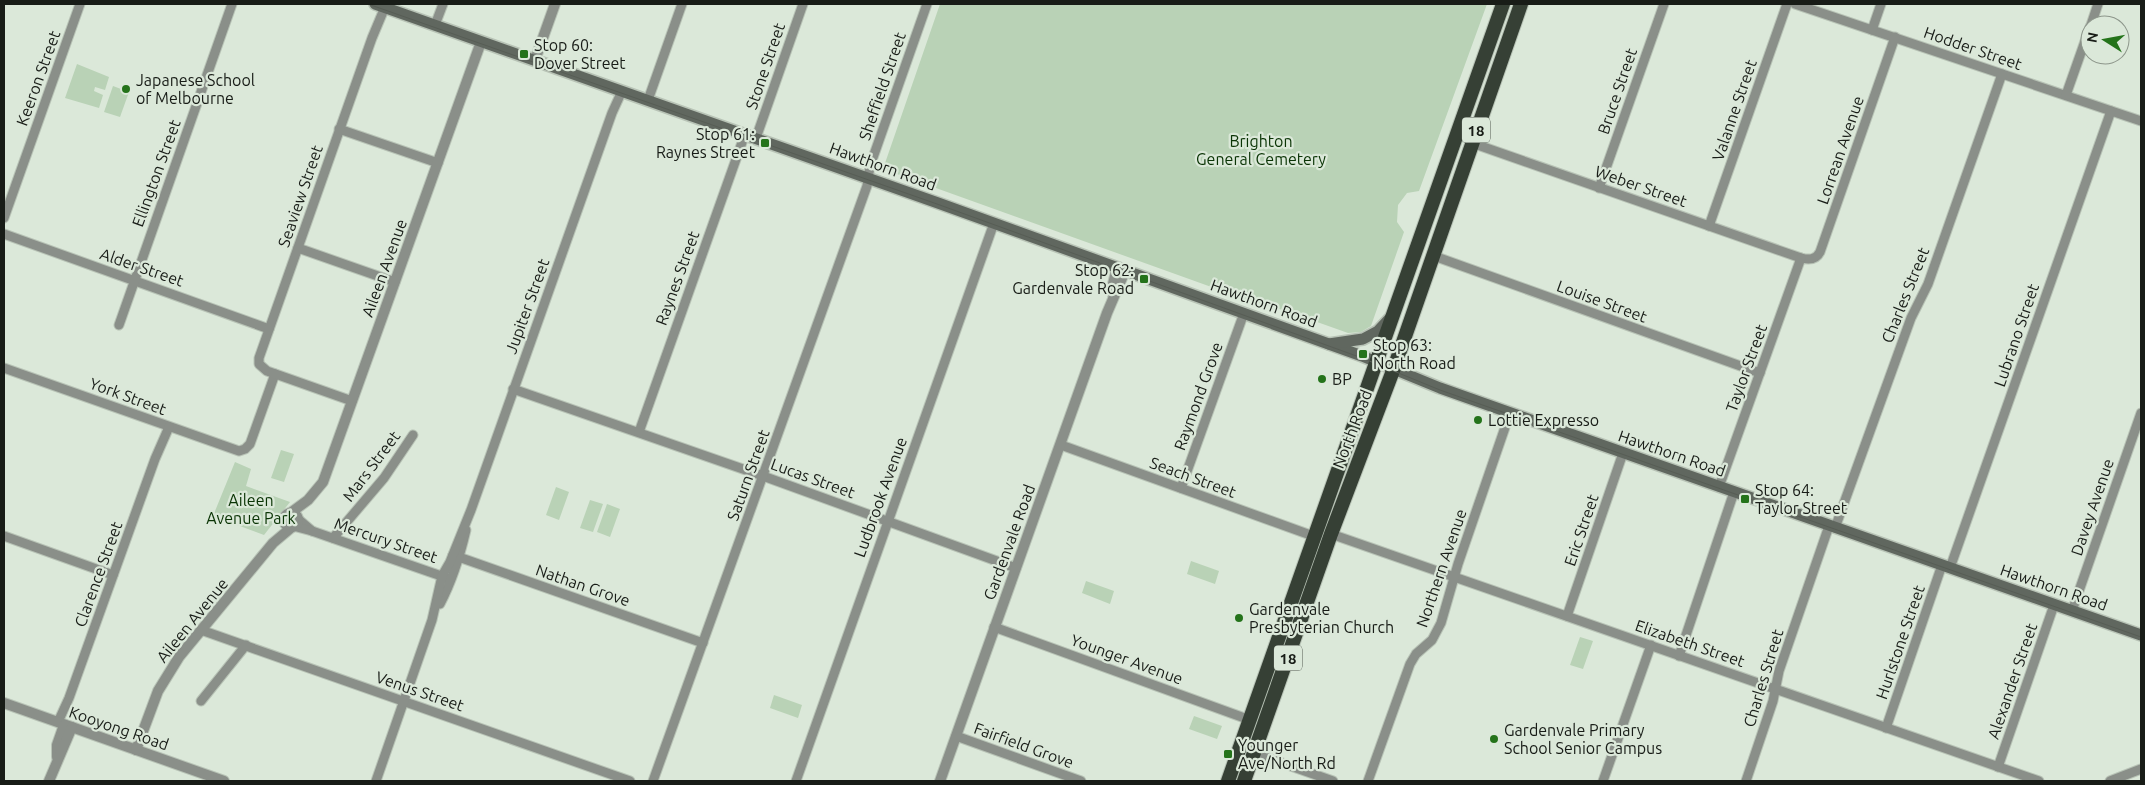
<svg xmlns="http://www.w3.org/2000/svg" width="2145" height="785" font-family="Ubuntu,sans-serif">
	<rect width="100%" height="100%" fill="#dbe8d9"/>
	<g fill="#b9d2b6">
		<path d="M 940,4 L 1487,4 L 1419,191 L 1407,193 L 1398,205 L 1397,222 L 1404,232 L 1371,326 L 1361,332 L 1348,333 L 1289,312 L 1242,298 L 883,169 Z"/>
		<path d="M 77,64 L 109,77 L 105,90 L 95,87 L 94,91 L 103,95 L 99,108 L 65,98 Z"/>
		<path d="M 113,86 L 129,92 L 120,117 L 104,112 Z"/>
		<path d="M 281,450 L 294,454 L 284,482 L 271,478 Z"/>
		<path d="M 235,462 L 251,469 L 246,486 L 290,502 L 264,535 L 213,516 Z"/>
		<path d="M 556,487 L 569,492 L 559,520 L 546,515 Z"/>
		<path d="M 590,500 L 603,504 L 593,532 L 580,528 Z"/>
		<path d="M 607,504 L 620,509 L 610,537 L 597,532 Z"/>
		<path d="M 1191,561 L 1219,571 L 1215,584 L 1187,574 Z"/>
		<path d="M 1086,581 L 1114,591 L 1110,604 L 1082,593 Z"/>
		<path d="M 1580,637 L 1593,641 L 1583,669 L 1570,665 Z"/>
		<path d="M 774,695 L 802,705 L 798,718 L 770,708 Z"/>
		<path d="M 1194,716 L 1222,726 L 1217,739 L 1189,729 Z"/>
	</g>
	<g fill="none" stroke-linecap="round" stroke-linejoin="round">
		<g stroke="#b8c3b6" stroke-width="11">
			<g id="minor">
				<path d="M 1795,4 L 2141,121"/>
				<path d="M 435,25 L 443,4"/>
				<path d="M 2091,25 L 2098,4"/>
				<path d="M 1872,30 L 1881,4"/>
				<path d="M 2066,95 L 2090,27"/>
				<path d="M 648,100 L 682,4"/>
				<path d="M 339,129 L 438,163"/>
				<path d="M 756,138 L 803,4"/>
				<path d="M 1472,143 L 1801,258 C 1809,260 1816,260 1820,252 L 1895,37"/>
				<path d="M 1599,188 L 1664,4"/>
				<path d="M 4,218 L 80,4"/>
				<path d="M 1709,226 L 1787,4"/>
				<path d="M 4,234 L 269,329"/>
				<path d="M 298,248 L 395,282"/>
				<path d="M 1434,256 L 1760,373"/>
				<path d="M 119,325 L 232,4"/>
				<path d="M 4,368 L 239,451 L 245,449 L 250,444 L 275,374"/>
				<path d="M 513,389 L 763,476 L 1016,568"/>
				<path d="M 352,401 L 267,371 L 259,364 L 259,358 L 372,38 L 385,7"/>
				<path d="M 639,432 L 745,134"/>
				<path d="M 1061,445 L 1316,537"/>
				<path d="M 1719,487 L 1801,258"/>
				<path d="M 1181,488 L 1244,313"/>
				<path d="M 298,519 L 312,531"/>
				<path d="M 293,526 L 312,531 L 450,579"/>
				<path d="M 1835,528 L 1911,318 L 1928,284 L 2002,74"/>
				<path d="M 1331,534 L 2039,781"/>
				<path d="M 4,536 L 113,575"/>
				<path d="M 333,538 L 384,478 L 413,435"/>
				<path d="M 453,555 L 703,643"/>
				<path d="M 1950,568 L 2111,111"/>
				<path d="M 440,604 C 452,581 460,556 466,530"/>
				<path d="M 2072,611 L 2141,413"/>
				<path d="M 1567,616 L 1623,453"/>
				<path d="M 994,627 L 1250,720"/>
				<path d="M 201,630 L 630,781"/>
				<path d="M 1679,656 L 1734,492"/>
				<path d="M 201,701 L 246,645"/>
				<path d="M 58,722 L 69,698 L 155,459 L 169,427"/>
				<path d="M 1886,728 L 1942,565"/>
				<path d="M 956,736 L 1081,781"/>
				<path d="M 1254,753 L 1333,781"/>
				<path d="M 1998,767 L 2054,605"/>
				<path d="M 376,781 L 432,620 L 442,576 L 450,562 L 471,510 L 612,113 L 622,91"/>
				<path d="M 653,781 L 867,186 L 870,166 L 927,4"/>
				<path d="M 796,781 L 994,223"/>
				<path d="M 1368,781 L 1410,664 L 1416,654 L 1432,640 L 1441,623 L 1458,564 L 1510,413"/>
				<path d="M 1603,781 L 1651,645"/>
				<path d="M 1746,781 L 1773,701 L 1779,671 L 1829,526"/>
				<path d="M 2110,781 L 2141,769"/>
			</g>
		</g>
		<g stroke="#b8c3b6" stroke-width="12">
			<g id="tertiary">
				<path d="M 535,60 L 555,4"/>
				<path d="M 1111,292 L 1117,268"/>
				<circle cx="291" cy="520" r="7"/>
				<path d="M 289,514 L 308,500 L 323,482 L 481,42"/>
				<path d="M 4,703 L 224,781"/>
				<path d="M 136,750 L 158,691 L 179,657 L 273,543 L 292,527"/>
				<path d="M 57,757 L 57,745 L 64,725"/>
				<path d="M 49,781 L 72,727"/>
				<path d="M 940,781 L 1107,313 L 1125,271"/>
			</g>
		</g>
		<g stroke="#b8c3b6" stroke-width="14">
			<g id="secondary">
				<path d="M 375,4 L 938,203 L 1362,356 L 1440,388 L 2141,635"/>
				<path d="M 1329,344 L 1363,339 L 1378,331 L 1391,317"/>
			</g>
		</g>
		<g stroke="#b8c3b6" stroke-width="16">
			<g id="trunk">
				<path d="M 1228,781 L 1503,4"/>
				<path d="M 1244,781 L 1331,534 L 1394,368 L 1521,4"/>
			</g>
		</g>
		<use href="#minor" stroke="#8a8f89" stroke-width="9"/>
		<use href="#tertiary" stroke="#8a8f89" stroke-width="10"/>
		<use href="#secondary" stroke="#60675f" stroke-width="11"/>
		<use href="#trunk" stroke="#364035" stroke-width="14"/>
		<path stroke="#575d55" stroke-width="1" d="M 368,4 L 937,204 L 1362,358 L 1440,390 L 2141,637"/>
	</g>
	<g fill="#24731a" stroke="#dbe8d9" stroke-width="2">
		<rect x="519" y="49" width="10" height="10" rx="2.5"/>
		<circle cx="126" cy="89" r="5"/>
		<rect x="760" y="138" width="10" height="10" rx="2.5"/>
		<rect x="1139" y="274" width="10" height="10" rx="2.5"/>
		<rect x="1358" y="349" width="10" height="10" rx="2.5"/>
		<circle cx="1322" cy="379" r="5"/>
		<circle cx="1478" cy="420" r="5"/>
		<rect x="1740" y="494" width="10" height="10" rx="2.5"/>
		<circle cx="1239" cy="618" r="5"/>
		<circle cx="1494" cy="739" r="5"/>
		<rect x="1223" y="749" width="10" height="10" rx="2.5"/>
	</g>
	<g text-anchor="middle" dominant-baseline="central" stroke-width="4.5" stroke-linejoin="round" paint-order="stroke">
		<g fill="#dbe8d9" stroke="#525951" stroke-width="1">
			<rect x="1462" y="117.5" width="28" height="25" rx="4"/>
			<rect x="1274" y="645.5" width="28" height="25" rx="4"/>
		</g>
		<g font-size="15" font-weight="bold" fill="#181c17">
			<text x="1476" y="130">18</text>
			<text x="1288" y="658">18</text>
		</g>
		<g font-size="16" fill="#181c17" stroke="#dbe8d9" text-anchor="start">
			<text x="534" y="45">Stop 60:<tspan x="534" dy="18">Dover Street</tspan></text>
			<text x="136" y="80">Japanese School<tspan x="136" dy="18">of Melbourne</tspan></text>
			<text x="755" y="134" text-anchor="end">Stop 61:<tspan x="755" dy="18">Raynes Street</tspan></text>
			<text x="1134" y="270" text-anchor="end">Stop 62:<tspan x="1134" dy="18">Gardenvale Road</tspan></text>
			<text x="1373" y="345">Stop 63:<tspan x="1373" dy="18">North Road</tspan></text>
			<text x="1332" y="379">BP</text>
			<text x="1488" y="420">Lottie Expresso</text>
			<text x="1755" y="490">Stop 64:<tspan x="1755" dy="18">Taylor Street</tspan></text>
			<text x="1249" y="609">Gardenvale<tspan x="1249" dy="18">Presbyterian Church</tspan></text>
			<text x="1504" y="730">Gardenvale Primary<tspan x="1504" dy="18">School Senior Campus</tspan></text>
			<text x="1238" y="745">Younger<tspan x="1238" dy="18">Ave/North Rd</tspan></text>
		</g>
		<g font-size="16" fill="#181c17" stroke="#dbe8d9">
			<text transform="translate(1973 48) rotate(19)">Hodder Street</text>
			<text transform="translate(765 66) rotate(-71)">Stone Street</text>
			<text transform="translate(38 78) rotate(-70)">Keeron Street</text>
			<text transform="translate(882 86) rotate(-71)">Sheffield Street</text>
			<text transform="translate(1617 91) rotate(-71)">Bruce Street</text>
			<text transform="translate(1734 110) rotate(-71)">Valanne Street</text>
			<text transform="translate(1840 150) rotate(-71)">Lorrean Avenue</text>
			<text transform="translate(883 166) rotate(20)">Hawthorn Road</text>
			<text transform="translate(156 173) rotate(-70)">Ellington Street</text>
			<text transform="translate(1641 186) rotate(19)">Weber Street</text>
			<text transform="translate(300 196) rotate(-71)">Seaview Street</text>
			<text transform="translate(142 267) rotate(19)">Alder Street</text>
			<text transform="translate(384 268) rotate(-70)">Aileen Avenue</text>
			<text transform="translate(677 278) rotate(-70)">Raynes Street</text>
			<text transform="translate(1905 295) rotate(-68)">Charles Street</text>
			<text transform="translate(1602 301) rotate(20)">Louise Street</text>
			<text transform="translate(1264 303) rotate(20)">Hawthorn Road</text>
			<text transform="translate(527 306) rotate(-70)">Jupiter Street</text>
			<text transform="translate(2016 335) rotate(-71)">Lubrano Street</text>
			<text transform="translate(1746 368) rotate(-70)">Taylor Street</text>
			<text transform="translate(128 396) rotate(20)">York Street</text>
			<text transform="translate(1198 396) rotate(-70)">Raymond Grove</text>
			<text transform="translate(1352 429) rotate(-69)">North Road</text>
			<text transform="translate(1672 453) rotate(19)">Hawthorn Road</text>
			<text transform="translate(371 466) rotate(-53)">Mars Street</text>
			<text transform="translate(748 475) rotate(-70)">Saturn Street</text>
			<text transform="translate(1193 477) rotate(20)">Seach Street</text>
			<text transform="translate(813 478) rotate(20)">Lucas Street</text>
			<text transform="translate(880 497) rotate(-70)">Ludbrook Avenue</text>
			<text transform="translate(2092 507) rotate(-71)">Davey Avenue</text>
			<text transform="translate(1581 530) rotate(-71)">Eric Street</text>
			<text transform="translate(386 540) rotate(19)">Mercury Street</text>
			<text transform="translate(1009 542) rotate(-70)">Gardenvale Road</text>
			<text transform="translate(1441 568) rotate(-71)">Northern Avenue</text>
			<text transform="translate(98 574) rotate(-70)">Clarence Street</text>
			<text transform="translate(583 585) rotate(19)">Nathan Grove</text>
			<text transform="translate(2054 587) rotate(19)">Hawthorn Road</text>
			<text transform="translate(192 620) rotate(-51)">Aileen Avenue</text>
			<text transform="translate(1900 642) rotate(-71)">Hurlstone Street</text>
			<text transform="translate(1690 643) rotate(19)">Elizabeth Street</text>
			<text transform="translate(1127 659) rotate(20)">Younger Avenue</text>
			<text transform="translate(1763 678) rotate(-73)">Charles Street</text>
			<text transform="translate(2012 681) rotate(-71)">Alexander Street</text>
			<text transform="translate(420 691) rotate(19)">Venus Street</text>
			<text transform="translate(119 728) rotate(19)">Kooyong Road</text>
			<text transform="translate(1024 745) rotate(20)">Fairfield Grove</text>
		</g>
		<g font-size="16" fill="#0a3405" stroke="#dbe8d9">
			<text x="1261" y="141">Brighton<tspan x="1261" dy="18">General Cemetery</tspan></text>
			<text x="251" y="500">Aileen<tspan x="251" dy="18">Avenue Park</tspan></text>
		</g>
	</g>
	<rect width="2145" height="785" fill="none" stroke="#181c17" stroke-width="10"/>
	<g transform="translate(2105 40) rotate(281)"><circle r="24" fill="#dbe8d9" stroke="#8d968b"/>
	<path d="M0-4L9 19L0 12L-9 19Z" fill="#24731a"/>
	<text y="-8" font-size="14" font-weight="bold" text-anchor="middle" fill="#181c17">N</text>
	</g>
</svg>
